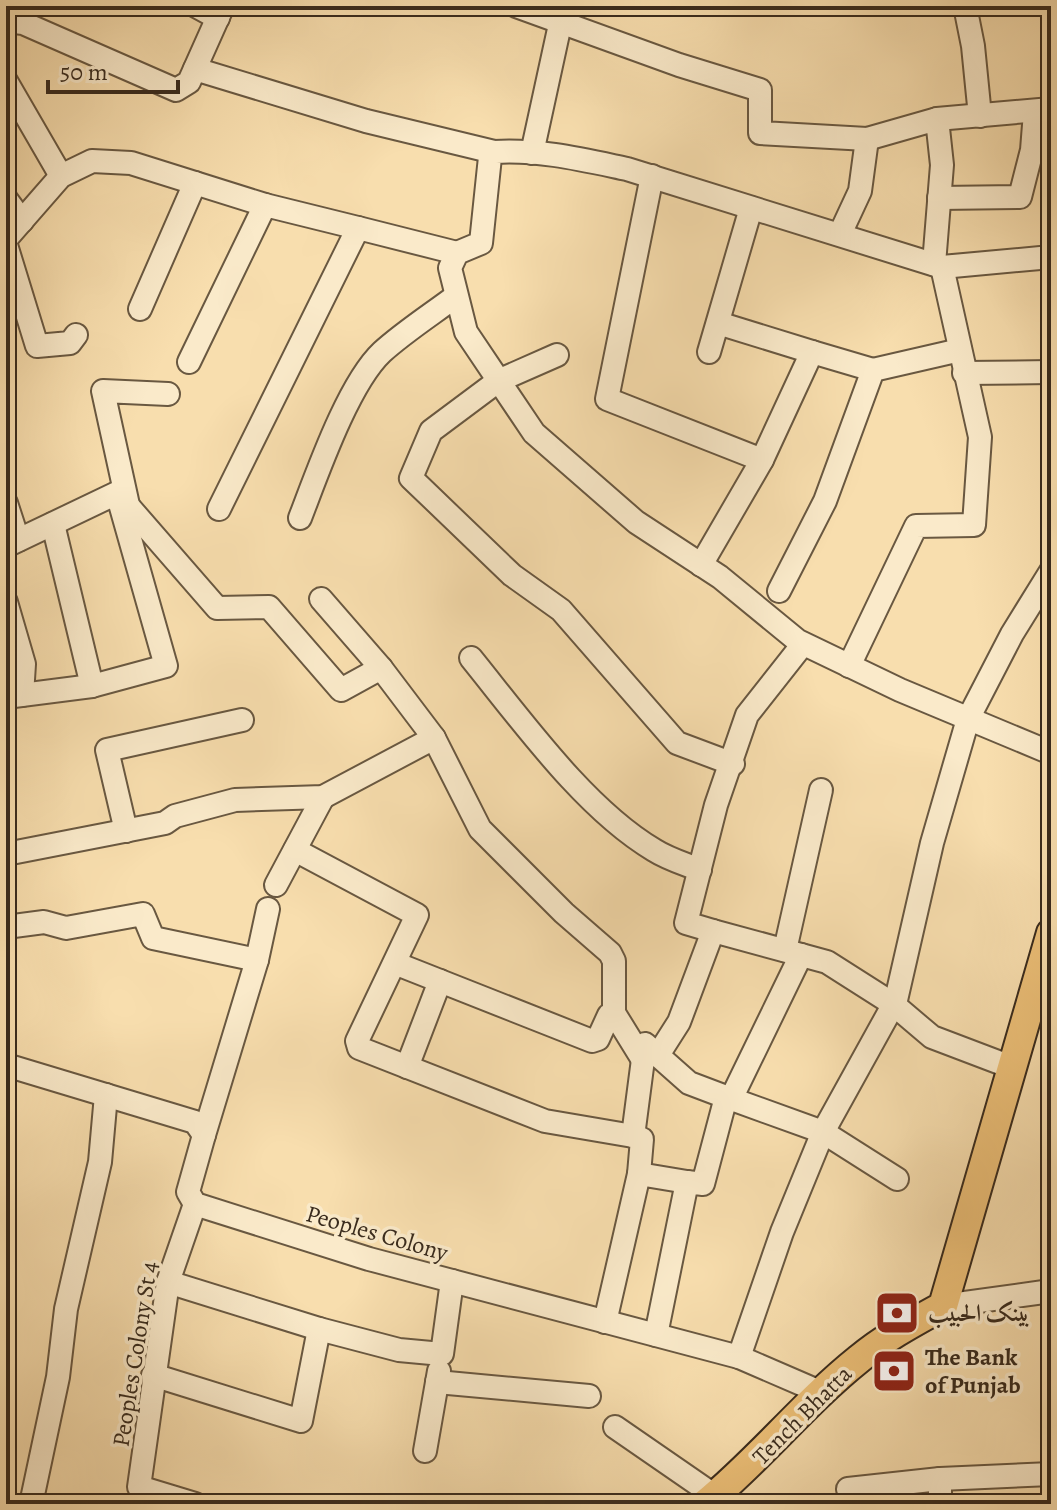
<svg xmlns="http://www.w3.org/2000/svg" width="1057" height="1510" font-family="Alegreya,Amiri,serif">
	<rect width="100%" height="100%" fill="#f8deae"/>
	<filter id="stains"><feTurbulence type="fractalNoise" baseFrequency=".0025" numOctaves="4"/><feColorMatrix values="0 0 0 0 .2 0 0 0 0 .09 0 0 0 0 .02 0 0 0 .5 -.17"/></filter>
	<radialGradient id="worn" r=".72"><stop offset=".6" stop-color="#630" stop-opacity="0"/><stop offset="1" stop-color="#630" stop-opacity=".3"/></radialGradient>
	<g fill="none" stroke-linecap="round" stroke-linejoin="round">
		<g stroke="#695841" stroke-width="26">
			<g id="minor">
				<path d="M 196,6 L 218,18"/>
				<path d="M 516,6 L 679,65 L 760,90 L 760,133 L 867,139 L 937,119 L 942,165 L 934,264"/>
				<path d="M 965,6 L 973,46 L 980,116"/>
				<path d="M 6,21 L 23,23 L 176,90 L 189,82 L 223,6"/>
				<path d="M 195,69 L 366,121 L 494,152"/>
				<path d="M 6,81 L 61,176"/>
				<path d="M 937,119 L 1051,109"/>
				<path d="M 532,153 L 564,6"/>
				<path d="M 652,176 L 607,399 L 762,460"/>
				<path d="M 939,198 L 1020,197 L 1032,150 L 1035,112"/>
				<path d="M 6,199 L 22,221"/>
				<path d="M 840,234 L 860,191 L 867,139"/>
				<path d="M 6,239 L 61,176 L 92,161 L 131,163 L 265,205"/>
				<path d="M 6,245 L 37,346 L 70,343 L 76,335"/>
				<path d="M 1051,257 L 942,267 L 627,169 C 584,160 539,149 494,152 L 490,157 L 481,243 L 457,253 L 450,268 L 466,332 L 534,433 L 636,522 L 720,577 L 798,641 L 900,690 L 1051,753"/>
				<path d="M 140,309 L 195,183"/>
				<path d="M 718,323 L 812,352"/>
				<path d="M 709,352 L 751,208"/>
				<path d="M 557,355 L 498,381 L 431,431 L 411,478 L 512,575 L 561,610 L 677,743 L 733,764"/>
				<path d="M 189,362 L 265,205 L 358,228"/>
				<path d="M 964,373 L 1051,372"/>
				<path d="M 123,500 L 217,608 L 269,607 L 341,690 L 381,668"/>
				<path d="M 6,503 L 18,540"/>
				<path d="M 128,505 L 103,391 L 168,394"/>
				<path d="M 219,509 L 358,228 L 457,253"/>
				<path d="M 300,518 C 317,474 348,384 382,352 C 404,332 432,314 456,296"/>
				<path d="M 53,524 L 92,686"/>
				<path d="M 6,546 L 117,493 L 166,666 L 92,686 L 6,697"/>
				<path d="M 701,565 L 762,460 L 812,352 L 873,370"/>
				<path d="M 779,591 L 825,501 L 873,370 L 960,350"/>
				<path d="M 321,599 L 381,668 L 434,738 L 480,829 L 564,913 L 610,953 L 614,961 L 614,1013 L 643,1060"/>
				<path d="M 6,602 L 24,664 L 22,695"/>
				<path d="M 471,658 C 522,721 585,809 654,850 C 668,859 685,864 700,870"/>
				<path d="M 849,666 L 916,526 L 974,525 L 980,437 L 942,267"/>
				<path d="M 126,831 L 107,750 L 242,720"/>
				<path d="M 295,850 L 417,915 L 357,1041 L 359,1048 L 545,1121 L 633,1136"/>
				<path d="M 6,854 L 165,823 L 175,816 L 235,800 L 323,797 L 434,738"/>
				<path d="M 276,885 L 323,797"/>
				<path d="M 6,927 L 44,922 L 66,928 L 143,914 L 153,938 L 257,960 L 268,909"/>
				<path d="M 713,931 L 686,923 L 716,805 L 747,715 L 803,644"/>
				<path d="M 785,950 L 821,790"/>
				<path d="M 397,964 L 592,1041 L 598,1039 L 609,1015 L 614,1013"/>
				<path d="M 658,1055 L 679,1022 L 713,931 L 827,962 L 893,1004 L 932,1037 L 1011,1067"/>
				<path d="M 6,1065 L 195,1122 L 204,1135 L 188,1192 L 195,1204 L 369,1259 L 739,1357 L 820,1392"/>
				<path d="M 407,1067 L 440,981"/>
				<path d="M 731,1099 L 801,955"/>
				<path d="M 204,1135 L 257,960"/>
				<path d="M 639,1174 L 642,1139 L 633,1136 L 645,1044 L 689,1083 L 726,1097"/>
				<path d="M 168,1282 L 319,1329"/>
				<path d="M 943,1306 L 1051,1291"/>
				<path d="M 605,1322 L 639,1174 L 687,1182"/>
				<path d="M 656,1335 L 687,1182 L 703,1184 L 726,1097 L 823,1132 L 897,1179"/>
				<path d="M 739,1357 L 782,1232 L 823,1132 L 896,1000 L 932,843 L 968,719 L 1012,634 L 1051,571"/>
				<path d="M 153,1375 L 301,1421 L 319,1329 L 399,1350 L 442,1354 L 452,1281"/>
				<path d="M 437,1382 L 589,1396"/>
				<path d="M 615,1427 L 715,1496"/>
				<path d="M 425,1451 L 439,1371"/>
				<path d="M 940,1479 L 940,1504"/>
				<path d="M 848,1489 L 940,1479 L 1051,1474"/>
				<path d="M 31,1504 L 58,1377 L 66,1309 L 100,1162 L 106,1095"/>
				<path d="M 195,1504 L 139,1487 L 168,1282 L 195,1204"/>
			</g>
		</g>
		<g stroke="#392b1d" stroke-width="32">
			<path id="major" d="M 705,1504 C 760,1459 804,1403 859,1359 C 884,1338 914,1322 943,1306 L 1051,933"/>
		</g>
		<use href="#minor" stroke="#faeaca" stroke-width="22"/>
		<use href="#major" stroke="#ecbf77" stroke-width="28"/>
	</g>
	<defs>
		<g id="bank-square" transform="scale(2.3)"><rect x="-9" y="-9" width="18" height="18" rx="4" fill="#8f2418" stroke="#faeaca"/><path d="M-6-4H6V4H-6ZM0-2.3a2.3 2.3 0 1 0 0 4.6a2.3 2.3 0 1 0 0-4.6Z" fill="#fff"/></g>
	</defs>
	<g fill-rule="evenodd">
		<use href="#bank-square" x="897" y="1313"/>
		<use href="#bank-square" x="894" y="1371"/>
	</g>
	<g text-anchor="middle" dominant-baseline="central" stroke-width="7" stroke-linejoin="round" paint-order="stroke">
		<g font-size="24" fill="#392b1d" stroke="#faeaca">
			<text transform="translate(377 1233) rotate(16)">Peoples Colony</text>
			<text transform="translate(135 1354) rotate(-81)">Peoples Colony St 4</text>
			<text transform="translate(802 1415) rotate(-45)">Tench Bhatta</text>
		</g>
		<g font-size="24" font-weight="bold" fill="#392b1d" stroke="#faeaca" text-anchor="start">
			<text x="928" y="1313">بينک الحبيب</text>
			<text x="925" y="1357">The Bank<tspan x="925" dy="28">of Punjab</tspan></text>
		</g>
	</g>
	<rect width="1057" height="1510" fill="none" stroke="#f8deae" stroke-width="32"/>
	<rect x="8" y="8" width="1041" height="1494" fill="none" stroke="#392b1d" stroke-width="4"/>
	<rect x="16" y="16" width="1025" height="1478" fill="none" stroke="#392b1d" stroke-width="2"/>
	<path d="M48 80v12h130v-12" fill="none" stroke="#392b1d" stroke-width="4"/>
	<text x="60" y="80" font-size="24" fill="#392b1d" stroke="#faeaca" stroke-width="6" paint-order="stroke">50 m</text>
	<rect width="100%" height="100%" filter="url(#stains)"/>
	<rect width="100%" height="100%" fill="url(#worn)"/>
</svg>
